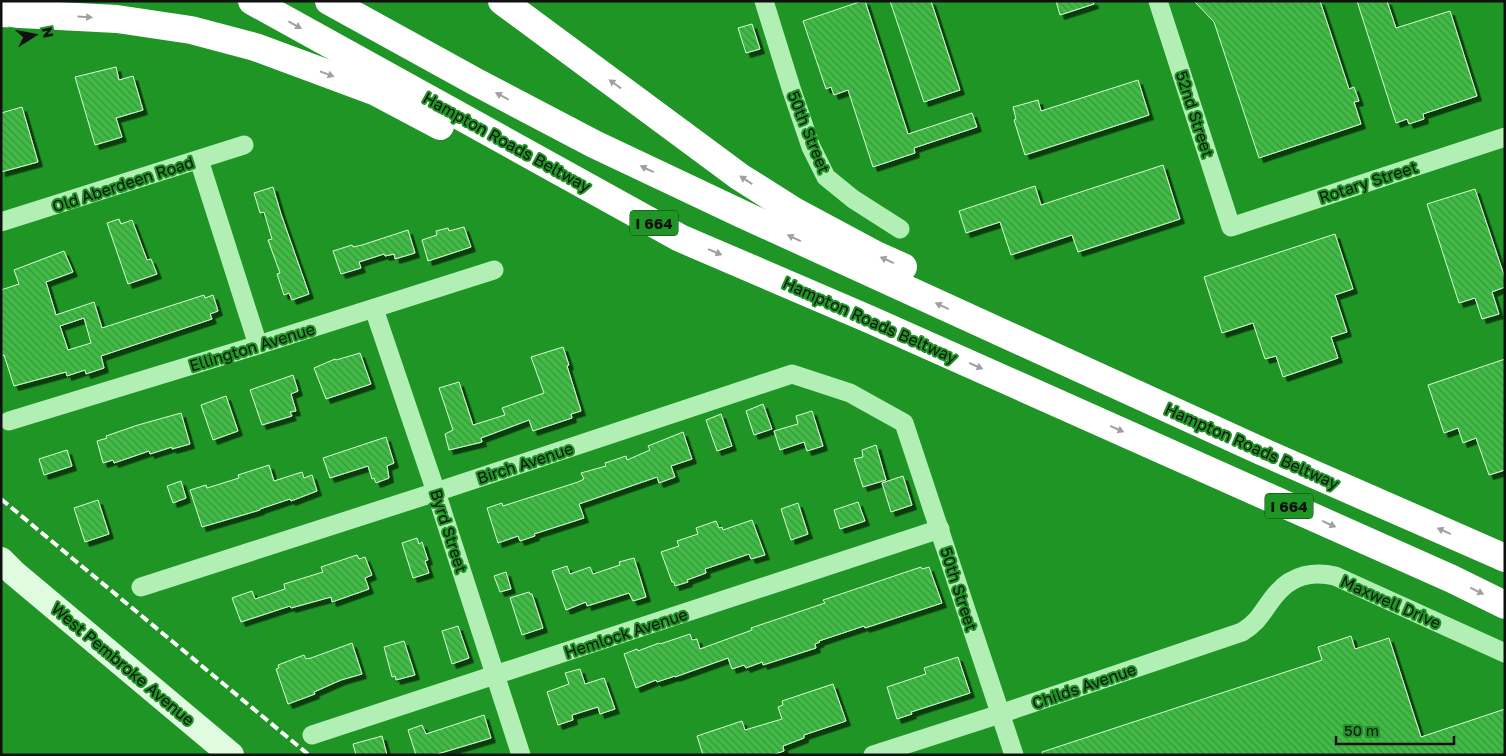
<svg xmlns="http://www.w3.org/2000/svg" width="1506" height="756" font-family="'Golos Text',sans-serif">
	<defs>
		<pattern id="building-back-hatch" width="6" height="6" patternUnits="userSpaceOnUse" patternTransform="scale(1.25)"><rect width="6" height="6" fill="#43ba47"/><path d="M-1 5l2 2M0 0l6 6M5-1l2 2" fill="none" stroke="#37963a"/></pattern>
		<filter id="shadow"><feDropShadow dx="4.5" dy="4.5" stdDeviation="0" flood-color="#0009"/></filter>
	</defs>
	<rect width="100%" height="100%" fill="#1e9524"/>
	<g fill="url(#building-back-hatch)" stroke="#d8fad9" fill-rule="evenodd" filter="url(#shadow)">
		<path d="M 862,1 L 865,1 L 867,7 L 908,134 L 972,113 L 977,127 L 914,148 L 915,153 L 873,167 L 848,90 L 834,95 L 831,87 L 826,89 L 803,21 Z"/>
		<path d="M 890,1 L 931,1 L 960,90 L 924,102 Z"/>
		<path d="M 1056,1 L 1093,1 L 1094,4 L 1060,15 Z"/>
		<path d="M 1194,1 L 1320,1 L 1349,89 L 1354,87 L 1359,101 L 1354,102 L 1361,124 L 1259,158 L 1214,22 Z"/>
		<path d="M 1357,1 L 1387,1 L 1396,28 L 1450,11 L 1477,96 L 1423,114 L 1424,119 L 1409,124 L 1407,119 L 1396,123 Z"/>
		<path d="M 752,24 L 760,49 L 746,53 L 738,28 Z"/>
		<path d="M 116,67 L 119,80 L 133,76 L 143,110 L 116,118 L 122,137 L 95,145 L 75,77 Z"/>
		<path d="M 1138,80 L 1149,115 L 1025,155 L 1014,120 L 1016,119 L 1013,107 L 1038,100 L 1041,111 Z"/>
		<path d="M 22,107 L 38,162 L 1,172 L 1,113 Z"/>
		<path d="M 1163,165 L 1180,219 L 1078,252 L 1072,235 L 1011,255 L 1000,222 L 966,233 L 959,211 L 1035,186 L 1041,205 Z"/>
		<path d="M 273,187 L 281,214 L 309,294 L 292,300 L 289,293 L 284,295 L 277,274 L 280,273 L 268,240 L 272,239 L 264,212 L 260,213 L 254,193 Z"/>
		<path d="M 1475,189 L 1505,278 L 1505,287 L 1492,292 L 1499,314 L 1482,319 L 1475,298 L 1459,303 L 1427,204 Z"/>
		<path d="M 119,219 L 121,224 L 132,220 L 147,260 L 151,259 L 157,274 L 128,284 L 107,223 Z"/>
		<path d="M 464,227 L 471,247 L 428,261 L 422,240 L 437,235 L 436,231 L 448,228 L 449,231 Z"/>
		<path d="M 408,230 L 415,253 L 395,259 L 394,254 L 385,256 L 384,254 L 359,262 L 361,268 L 341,274 L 333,251 L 352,245 L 353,247 L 362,245 Z"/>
		<path d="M 1335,234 L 1353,289 L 1335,295 L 1347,332 L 1331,337 L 1338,358 L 1283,377 L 1276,356 L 1265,359 L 1253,323 L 1222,333 L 1204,277 Z"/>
		<path d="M 64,251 L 73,272 L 46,282 L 56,315 L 94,302 L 102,328 L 204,295 L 205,298 L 213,295 L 218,311 L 210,314 L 212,319 L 101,356 L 104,368 L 86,374 L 85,370 L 67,376 L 66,372 L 14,386 L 4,355 L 1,356 L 1,290 L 19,284 L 14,270 ZM 84,318 L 91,343 L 68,350 L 60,326 Z"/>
		<path d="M 563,347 L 569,365 L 567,366 L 581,411 L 571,414 L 572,418 L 533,431 L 529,420 L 481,438 L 482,442 L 449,450 L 445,434 L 453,430 L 439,388 L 459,382 L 473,425 L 505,415 L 502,408 L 544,393 L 531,357 Z"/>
		<path d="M 360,353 L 371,384 L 326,399 L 314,368 L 335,359 L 336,360 Z"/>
		<path d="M 1505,359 L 1505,470 L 1489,475 L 1476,438 L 1463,443 L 1458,428 L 1444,433 L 1428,385 Z"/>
		<path d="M 293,375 L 298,391 L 291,394 L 296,411 L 290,412 L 292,416 L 262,425 L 250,390 Z"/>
		<path d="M 226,396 L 238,431 L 213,440 L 201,405 Z"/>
		<path d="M 763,404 L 772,429 L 754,435 L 746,411 Z"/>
		<path d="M 812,411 L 823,446 L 807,451 L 804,442 L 780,450 L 774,431 L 798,424 L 796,416 Z"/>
		<path d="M 181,413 L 190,444 L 172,449 L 172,447 L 150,454 L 149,451 L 114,463 L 113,460 L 103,463 L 97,441 L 107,438 L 106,436 L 138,425 Z"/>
		<path d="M 721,414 L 732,446 L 717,451 L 706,420 Z"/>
		<path d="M 683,432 L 692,459 L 671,466 L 675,477 L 659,483 L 657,477 L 579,504 L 584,518 L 534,534 L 535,536 L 520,541 L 518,536 L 498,543 L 487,508 L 502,503 L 503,506 L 578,482 L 584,479 L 581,473 L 606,466 L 605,463 L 626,456 L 627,460 L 650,450 L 648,446 Z"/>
		<path d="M 386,437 L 394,463 L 387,466 L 389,478 L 376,483 L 374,478 L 372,479 L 368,466 L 330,478 L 323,458 Z"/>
		<path d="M 876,445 L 886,480 L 863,487 L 854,459 L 863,457 L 862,450 Z"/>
		<path d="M 67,450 L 72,466 L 44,475 L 39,459 Z"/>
		<path d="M 269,465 L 274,481 L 302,472 L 304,478 L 312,475 L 317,491 L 291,501 L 290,499 L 260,509 L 260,510 L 202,527 L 190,490 L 206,485 L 207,488 L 239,478 L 238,475 Z"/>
		<path d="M 903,476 L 912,505 L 891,512 L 882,483 Z"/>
		<path d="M 181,481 L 186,498 L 173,503 L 167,486 Z"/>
		<path d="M 98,500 L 109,534 L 85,542 L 74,508 Z"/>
		<path d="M 858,502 L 865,521 L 840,529 L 834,510 Z"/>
		<path d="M 798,503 L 808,534 L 791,540 L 781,509 Z"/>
		<path d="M 752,520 L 765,555 L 751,559 L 749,554 L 705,569 L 706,573 L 687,580 L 688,582 L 675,586 L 674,582 L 672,582 L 661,552 L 679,546 L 677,541 L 698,534 L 696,528 L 716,521 L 719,528 L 722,527 L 723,530 Z"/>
		<path d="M 417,538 L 419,544 L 422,542 L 428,560 L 425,561 L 429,573 L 413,578 L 402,543 Z"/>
		<path d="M 357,555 L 359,559 L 365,557 L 372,575 L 365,578 L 369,589 L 332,602 L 331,597 L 291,608 L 290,606 L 241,622 L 232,598 L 252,591 L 255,599 L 285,589 L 284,584 L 323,572 L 321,567 Z"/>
		<path d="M 634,558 L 646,597 L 633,601 L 629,593 L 587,606 L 586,602 L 566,610 L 552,571 L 567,566 L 570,574 L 590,567 L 593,574 L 620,565 L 619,562 Z"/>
		<path d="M 921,567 L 922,569 L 929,567 L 942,603 L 865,628 L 864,626 L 819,641 L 820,642 L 815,644 L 816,648 L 763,665 L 762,662 L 746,668 L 744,665 L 732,669 L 728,658 L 675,677 L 675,676 L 657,682 L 656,680 L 636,688 L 624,654 L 637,649 L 638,651 L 659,643 L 660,644 L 690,634 L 692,640 L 697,639 L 700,649 L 752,630 L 751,628 L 825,603 L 823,600 Z"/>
		<path d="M 506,572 L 511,589 L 500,592 L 494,576 Z"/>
		<path d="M 529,592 L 530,594 L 532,594 L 543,628 L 522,635 L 510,598 Z"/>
		<path d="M 458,626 L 469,658 L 452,664 L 442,631 Z"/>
		<path d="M 1351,636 L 1355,649 L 1389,638 L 1421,737 L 1505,709 L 1505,755 L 1043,755 L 1042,752 L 1322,660 L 1318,647 Z"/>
		<path d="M 404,641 L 415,675 L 396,680 L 395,676 L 392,677 L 384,647 Z"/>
		<path d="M 352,643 L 362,674 L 341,680 L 314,692 L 315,694 L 288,704 L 276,669 L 279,668 L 278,665 L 304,655 L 306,659 L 311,658 Z"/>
		<path d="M 958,657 L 970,693 L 911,712 L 912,714 L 897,719 L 887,687 L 926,674 L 924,668 Z"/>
		<path d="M 580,669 L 585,684 L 604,678 L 615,709 L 600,714 L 598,707 L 572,715 L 573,720 L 558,725 L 547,692 L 569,684 L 565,673 Z"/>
		<path d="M 833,684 L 846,721 L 804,735 L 804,738 L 783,746 L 784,751 L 772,755 L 703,755 L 697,736 L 742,721 L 745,730 L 782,719 L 778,707 L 783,705 L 782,701 Z"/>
		<path d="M 484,715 L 491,738 L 434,755 L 416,755 L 408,730 L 422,725 L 426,734 Z"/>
		<path d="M 382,736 L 387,755 L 356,755 L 353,744 Z"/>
	</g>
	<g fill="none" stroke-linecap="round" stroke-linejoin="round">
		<g stroke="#b2efb4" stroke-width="19">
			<path d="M 764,1 L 791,88 L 811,147 L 826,177 L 853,199 L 900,229"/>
			<path d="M 1158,1 L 1231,227 L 1505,137"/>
			<path d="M 199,160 L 258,345"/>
			<path d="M 1,222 L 244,145"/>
			<path d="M 374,309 L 436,492 L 521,755"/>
			<path d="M 9,421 L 258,345 L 494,270"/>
			<path d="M 141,587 L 436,492 L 792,374 L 850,393 L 904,423 L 1014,755"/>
			<path d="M 312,735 L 940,529"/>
			<path d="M 873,755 L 1000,714 L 1242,632 C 1261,621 1264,607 1278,592 C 1293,575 1314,571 1335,576 L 1505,653"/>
		</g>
		<path stroke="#dffbe0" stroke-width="26" d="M 1,560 L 14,573 L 231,755"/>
		<g stroke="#fff" stroke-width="28">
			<path d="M 252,1 L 680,238 L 871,320 L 1452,579 L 1505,605"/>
			<path d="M 329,1 L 476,82 L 594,144 L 742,214 L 1261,451 L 1505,558"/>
			<path d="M 502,1 L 740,177 L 794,211 L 876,255 L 903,267"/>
			<path d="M 1,13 L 117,19 L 191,30 L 255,47 L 374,91 L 440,126"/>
		</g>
		<path stroke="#fff" stroke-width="4" stroke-dasharray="9 4" stroke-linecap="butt" d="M 1,499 L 309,755"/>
	</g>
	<defs><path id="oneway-solid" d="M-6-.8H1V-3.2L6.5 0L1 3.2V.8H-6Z" transform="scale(1.25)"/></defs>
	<g fill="#a0a0a0">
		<use href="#oneway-solid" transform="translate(85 17) rotate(3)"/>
		<use href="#oneway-solid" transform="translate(295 25) rotate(29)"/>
		<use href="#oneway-solid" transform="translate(327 74) rotate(20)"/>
		<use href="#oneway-solid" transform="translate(615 84) rotate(-144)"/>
		<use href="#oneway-solid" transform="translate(502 96) rotate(-152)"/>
		<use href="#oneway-solid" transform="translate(647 169) rotate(-155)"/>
		<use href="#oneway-solid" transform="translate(746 180) rotate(-147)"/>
		<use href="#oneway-solid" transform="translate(794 238) rotate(-155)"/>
		<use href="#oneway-solid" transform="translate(715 252) rotate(23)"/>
		<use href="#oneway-solid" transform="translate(887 260) rotate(-156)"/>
		<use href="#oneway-solid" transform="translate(942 306) rotate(-155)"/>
		<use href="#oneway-solid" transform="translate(976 366) rotate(24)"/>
		<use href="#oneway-solid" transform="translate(1117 429) rotate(24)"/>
		<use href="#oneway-solid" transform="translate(1329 524) rotate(24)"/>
		<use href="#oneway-solid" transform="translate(1444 531) rotate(-156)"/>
		<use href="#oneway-solid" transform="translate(1477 591) rotate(26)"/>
	</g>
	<g text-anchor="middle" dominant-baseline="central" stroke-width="4" stroke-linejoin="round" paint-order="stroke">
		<g fill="#1e9524" stroke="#153917" stroke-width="1">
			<rect x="630" y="210.5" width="48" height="25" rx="4"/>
			<rect x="1265" y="493.5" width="48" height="25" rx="4"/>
		</g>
		<g font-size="15" font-weight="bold" fill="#111">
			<text x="654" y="223">I 664</text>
			<text x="1289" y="506">I 664</text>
		</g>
		<g font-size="16" fill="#111" stroke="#1e9524">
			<text transform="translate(1195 114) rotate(72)">52nd Street</text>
			<text transform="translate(809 132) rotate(68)">50th Street</text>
			<text transform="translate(507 142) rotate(29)">Hampton Roads Beltway</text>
			<text transform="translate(1368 182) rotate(-18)">Rotary Street</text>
			<text transform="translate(123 184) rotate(-18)">Old Aberdeen Road</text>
			<text transform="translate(870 320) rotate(24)">Hampton Roads Beltway</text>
			<text transform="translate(252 347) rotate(-17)">Ellington Avenue</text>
			<text transform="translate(1252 446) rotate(24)">Hampton Roads Beltway</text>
			<text transform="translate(525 463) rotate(-18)">Birch Avenue</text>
			<text transform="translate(449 531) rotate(72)">Byrd Street</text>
			<text transform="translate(959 589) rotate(72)">50th Street</text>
			<text transform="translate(1391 602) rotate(24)">Maxwell Drive</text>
			<text transform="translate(626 633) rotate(-18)">Hemlock Avenue</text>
			<text transform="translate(123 664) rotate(40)">West Pembroke Avenue</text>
			<text transform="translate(1084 686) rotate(-19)">Childs Avenue</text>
		</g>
	</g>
	<rect width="1506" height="756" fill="none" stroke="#111111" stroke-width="5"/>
	<g transform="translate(35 35) rotate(79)" stroke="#1e9524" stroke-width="4" paint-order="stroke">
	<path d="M0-4L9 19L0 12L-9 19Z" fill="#111111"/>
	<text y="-8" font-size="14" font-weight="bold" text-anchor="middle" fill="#111111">N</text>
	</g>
	<path d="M1336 736v8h118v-8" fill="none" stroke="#111111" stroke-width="2.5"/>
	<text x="1344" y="736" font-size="15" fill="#111111" stroke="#1e9524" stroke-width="4" paint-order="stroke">50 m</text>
</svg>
